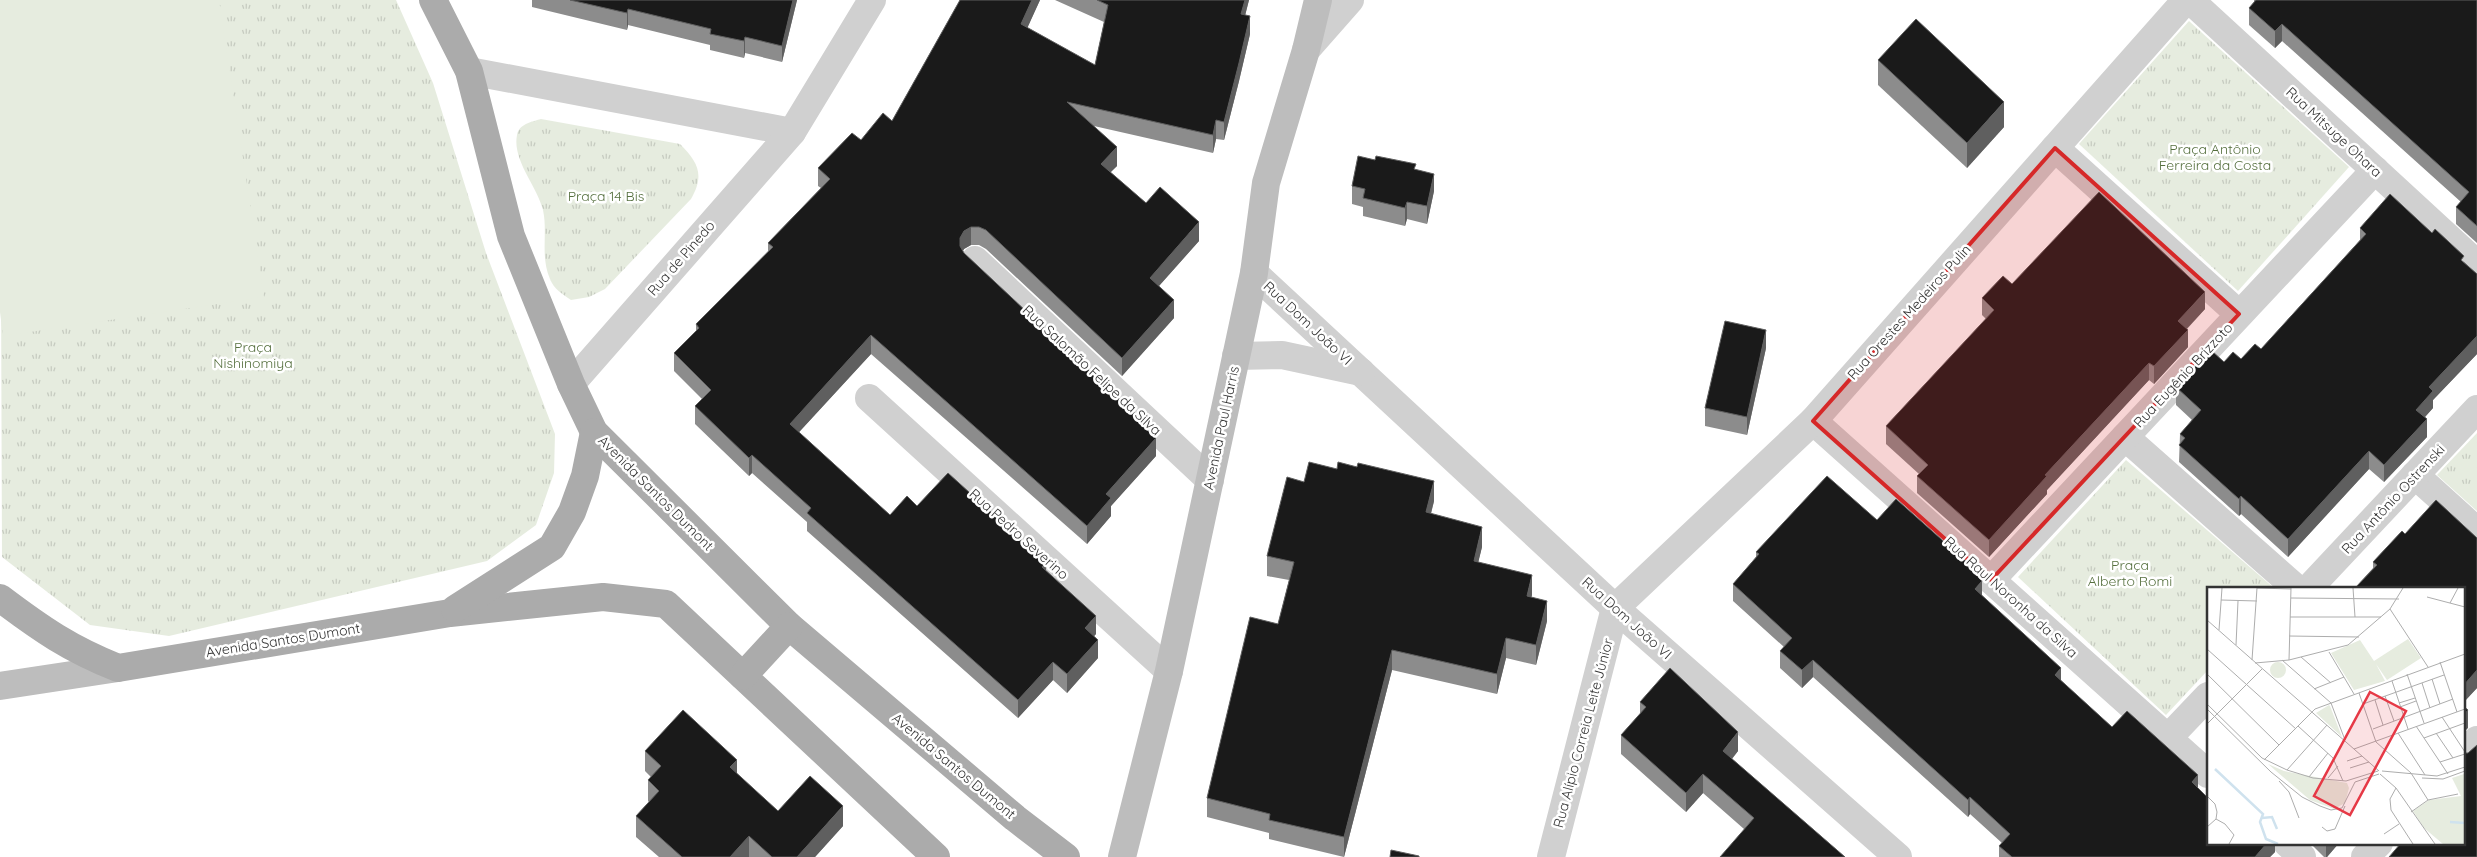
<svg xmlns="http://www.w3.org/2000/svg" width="2477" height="857" font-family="Quicksand,sans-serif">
	<defs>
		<pattern id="park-tufts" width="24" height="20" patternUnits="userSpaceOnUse" patternTransform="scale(1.25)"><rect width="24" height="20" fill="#e6ecdf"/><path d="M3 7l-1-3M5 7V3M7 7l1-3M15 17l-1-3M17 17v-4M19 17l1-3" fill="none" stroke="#c6cbc0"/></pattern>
	</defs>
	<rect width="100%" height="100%" fill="#fff"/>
	<g fill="url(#park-tufts)">
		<path d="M 0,0 L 396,0 L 433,83 L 486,253 L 555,434 L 554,473 L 536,525 L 487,561 L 169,636 L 90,625 L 2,557 Z"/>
		<path d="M 2189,21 L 2349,167 L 2238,291 L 2079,144 Z"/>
		<path d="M 541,119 L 680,144 C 698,162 705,175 691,199 L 605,289 L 589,297 L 571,300 C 562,294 554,289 550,279 C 540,256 548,233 543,210 C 537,186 512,160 517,135 C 519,124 531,122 541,119 Z"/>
		<path d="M 2477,433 L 2477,511 L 2437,475 Z"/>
		<path d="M 2126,460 L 2274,588 L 2208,588 L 2208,670 L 2166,715 L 2018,577 Z"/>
	</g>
	<path fill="#e6ecdf" d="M 0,0 L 219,0 L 264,297 L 3,336 L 0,312 Z"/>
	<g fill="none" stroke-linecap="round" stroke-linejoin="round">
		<g stroke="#d0d0d0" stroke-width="28">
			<path d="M 2190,0 L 2477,264"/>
			<path d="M 1306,50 L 1350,0"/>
			<path d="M 469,71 L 792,132"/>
			<path d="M 2055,148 L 2239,314"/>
			<path d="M 975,260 L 1210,480"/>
			<path d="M 1254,273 L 1615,608 L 1898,857"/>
			<path d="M 1236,356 L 1282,355 L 1361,372"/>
			<path d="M 571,384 L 792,132 L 872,0"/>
			<path d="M 869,398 L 1169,671"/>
			<path d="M 1813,421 L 2208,774"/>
			<path d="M 2125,437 L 2296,588"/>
			<path d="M 2415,475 L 2477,531"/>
			<path d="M 1991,580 L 2375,170"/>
			<path d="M 2309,588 L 2477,409"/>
			<path d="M 2168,738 L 2208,696"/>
			<path d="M 2463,755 L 2477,740"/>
			<path d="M 2287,843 L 2302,857"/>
			<path d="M 1551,857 L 1615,608 L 1813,421 L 2186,0"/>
			<path d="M 2365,857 L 2379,843"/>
		</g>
		<g stroke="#bdbdbd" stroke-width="28">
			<path d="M 0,686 L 118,668"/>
			<path d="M 1122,857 L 1169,671 L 1254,273 L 1266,183 L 1306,50 L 1318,0"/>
		</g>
		<g stroke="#ababab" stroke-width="28">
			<path d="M 433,0 L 469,71 L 511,236 L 571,384 L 594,432 L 789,626 L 1015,818 L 1066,857"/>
			<path d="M 0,598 C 41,629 70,649 118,668 L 450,613 L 603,597 L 666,604 L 936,857"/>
			<path d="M 455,609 L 552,547 L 572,512 L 585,476 L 594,432"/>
			<path d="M 743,676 L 789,626"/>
		</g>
	</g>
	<g fill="#8c8c8c">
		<path d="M 532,0 L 797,0 L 782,62 L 745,53 L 744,58 L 710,50 L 710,45 L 628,25 L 627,30 L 532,7 Z"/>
		<path d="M 960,0 L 1040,0 L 1027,28 L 1095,65 L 1104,22 L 1055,0 L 1249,0 L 1245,15 L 1250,34 L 1239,81 L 1224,140 L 1216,139 L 1213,153 L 1094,126 L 1117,166 L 1110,172 L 1146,203 L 1199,241 L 1159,286 L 1174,318 L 1122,376 L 986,249 L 979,245 L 971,245 L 964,249 L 963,251 L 964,253 L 1139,422 L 1156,456 L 1111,506 L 1111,516 L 1087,544 L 871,354 L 799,432 L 890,515 L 917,506 L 1046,571 L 1096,634 L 1094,636 L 1098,658 L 1067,693 L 1053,680 L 1018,718 L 807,531 L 807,522 L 752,473 L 749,476 L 695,424 L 695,406 L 702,399 L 674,371 L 674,353 L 696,331 L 696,324 L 768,251 L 768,243 L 821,188 L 818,186 L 818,168 L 892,121 Z"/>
		<path d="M 2254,0 L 2477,0 L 2477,243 L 2456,224 L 2456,207 L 2461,202 L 2282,41 L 2275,48 L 2249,25 L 2249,8 L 2254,2 Z"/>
		<path d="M 1878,60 L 2004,127 L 1967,168 L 1878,85 Z"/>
		<path d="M 1416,170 L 1434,191 L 1427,224 L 1407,219 L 1405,226 L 1363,216 L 1363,207 L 1352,204 L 1352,186 Z"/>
		<path d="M 2360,228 L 2464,262 L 2477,274 L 2477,354 L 2433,400 L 2433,408 L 2425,417 L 2427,437 L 2384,482 L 2369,469 L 2288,557 L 2241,514 L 2239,516 L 2179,462 L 2180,434 L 2192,420 L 2176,405 L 2176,387 L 2224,362 L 2241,359 L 2261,349 L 2360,240 Z"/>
		<path d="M 2012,284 L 2205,309 L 2187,329 L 2188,347 L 2154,384 L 2149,380 L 2047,490 L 2047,494 L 1989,557 L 1917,493 L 1917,476 L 1919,474 L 1886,444 L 1886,426 L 1986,319 L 1982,315 L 1982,298 Z"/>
		<path d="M 1766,348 L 1747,435 L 1705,426 L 1705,408 Z"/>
		<path d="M 1304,482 L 1434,501 L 1431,514 L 1482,547 L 1478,562 L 1532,595 L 1531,597 L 1547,621 L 1536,665 L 1506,658 L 1497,694 L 1392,670 L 1344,857 L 1269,839 L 1269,833 L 1207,817 L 1207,798 L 1278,624 L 1289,580 L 1267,576 L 1267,556 Z"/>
		<path d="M 2436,500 L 2477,538 L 2477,688 L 2463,703 L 2463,588 L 2355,588 L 2373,568 L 2373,562 L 2402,531 L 2405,534 Z"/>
		<path d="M 1877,520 L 1968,567 L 1982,596 L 2061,681 L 2112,727 L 2198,789 L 2208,843 L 2275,843 L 2275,852 L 2270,857 L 1999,857 L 1999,846 L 2002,843 L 1970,814 L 1968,817 L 1813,677 L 1802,688 L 1780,668 L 1780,651 L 1784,647 L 1733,601 L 1733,584 L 1756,557 L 1756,552 Z"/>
		<path d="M 1640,702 L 1738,751 L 1732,759 L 1845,857 L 1744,829 L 1703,793 L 1686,812 L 1621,754 L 1621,735 L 1640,714 Z"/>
		<path d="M 645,751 L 737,774 L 778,811 L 843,826 L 815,857 L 659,857 L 636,837 L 636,816 L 649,802 L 648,801 L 648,780 L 651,777 L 645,771 Z"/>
		<path d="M 2310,843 L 2339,843 L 2327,857 L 2324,857 Z"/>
	</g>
	<g fill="#5f5f5f">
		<path d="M 793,0 L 797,0 L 782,62 L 782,46 Z"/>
		<path d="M 1032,0 L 1040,0 L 1021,42 L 1021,24 Z"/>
		<path d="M 1245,0 L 1249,0 L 1241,32 L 1241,14 Z"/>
		<path d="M 628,9 L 628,25 L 627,30 L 627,13 Z"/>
		<path d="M 1250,16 L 1250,34 L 1239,81 L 1224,140 L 1224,122 Z"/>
		<path d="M 2282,24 L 2282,41 L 2275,48 L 2275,31 Z"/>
		<path d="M 745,37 L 745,53 L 744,58 L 744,41 Z"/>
		<path d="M 2004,102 L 2004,127 L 1967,168 L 1967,143 Z"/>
		<path d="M 1216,120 L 1216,139 L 1213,153 L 1213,135 Z"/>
		<path d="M 1117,147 L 1117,166 L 1101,182 L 1101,164 Z"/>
		<path d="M 1434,174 L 1434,191 L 1427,224 L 1427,206 Z"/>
		<path d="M 1407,202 L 1407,219 L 1405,226 L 1405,208 Z"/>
		<path d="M 1199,222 L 1199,241 L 1150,296 L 1150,278 Z"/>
		<path d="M 971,227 L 971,245 L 964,249 L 960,256 L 960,238 L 964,231 Z"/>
		<path d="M 2205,292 L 2205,309 L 2178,338 L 2178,321 Z"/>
		<path d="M 1174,300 L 1174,318 L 1122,376 L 1122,358 Z"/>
		<path d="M 1766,330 L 1766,348 L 1747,435 L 1747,417 Z"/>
		<path d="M 2188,330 L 2188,347 L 2154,384 L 2154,366 Z"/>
		<path d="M 871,335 L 871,354 L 790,442 L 790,424 Z"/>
		<path d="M 2477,336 L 2477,354 L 2433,400 L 2433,408 L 2416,427 L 2416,410 L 2429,387 Z"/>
		<path d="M 2149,363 L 2149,380 L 2047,490 L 2047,494 L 1989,557 L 1989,540 L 2045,475 Z"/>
		<path d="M 2427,419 L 2427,437 L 2384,482 L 2384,465 Z"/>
		<path d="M 1156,438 L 1156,456 L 1111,506 L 1111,516 L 1087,544 L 1087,526 L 1106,494 Z"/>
		<path d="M 2369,451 L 2369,469 L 2288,557 L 2288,539 Z"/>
		<path d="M 752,455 L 752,473 L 749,476 L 749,458 Z"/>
		<path d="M 1434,481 L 1434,501 L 1426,532 L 1426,512 Z"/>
		<path d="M 2241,496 L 2241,514 L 2239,516 L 2239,499 Z"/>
		<path d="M 1482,527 L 1482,547 L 1474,580 L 1474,561 Z"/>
		<path d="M 1046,562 L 1046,581 L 1042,567 Z"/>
		<path d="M 1532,575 L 1532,595 L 1527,616 L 1527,596 Z"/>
		<path d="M 1982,581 L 1982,598 L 1975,589 Z"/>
		<path d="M 1547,601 L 1547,621 L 1536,665 L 1536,645 Z"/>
		<path d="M 1096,616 L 1096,634 L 1085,646 L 1085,628 Z"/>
		<path d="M 1506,638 L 1506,658 L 1497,694 L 1497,674 Z"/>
		<path d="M 1098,640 L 1098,658 L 1067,693 L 1067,674 Z"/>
		<path d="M 1392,650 L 1392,670 L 1344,857 L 1344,837 Z"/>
		<path d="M 1813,660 L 1813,677 L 1802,688 L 1802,670 Z"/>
		<path d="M 1053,662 L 1053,680 L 1018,718 L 1018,700 Z"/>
		<path d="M 2061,668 L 2061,686 L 2055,675 Z"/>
		<path d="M 2477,670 L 2477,688 L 2463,703 L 2463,686 Z"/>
		<path d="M 2468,710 L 2468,728 L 2463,733 L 2463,716 Z"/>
		<path d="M 1738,732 L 1738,751 L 1723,770 L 1723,751 Z"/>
		<path d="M 737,760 L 737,780 L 730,767 Z"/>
		<path d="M 1703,774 L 1703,793 L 1686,812 L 1686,793 Z"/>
		<path d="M 2198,775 L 2198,792 L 2192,782 Z"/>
		<path d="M 1970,797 L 1970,814 L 1968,817 L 1968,800 Z"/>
		<path d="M 843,806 L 843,826 L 815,857 L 797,857 Z"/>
		<path d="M 749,836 L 749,857 L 730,857 Z"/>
		<path d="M 2267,843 L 2275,843 L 2275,852 L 2270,857 L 2255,857 Z"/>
		<path d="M 2326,843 L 2339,843 L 2327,857 L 2326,857 Z"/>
	</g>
	<g fill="#1a1a1a" stroke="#5f5f5f">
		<path d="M 570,0 L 793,0 L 782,46 L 745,37 L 744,41 L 710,34 L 711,29 L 628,9 L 627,13 Z"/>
		<path d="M 960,0 L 1032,0 L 1021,24 L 1095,65 L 1108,5 L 1097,0 L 1245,0 L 1241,14 L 1250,16 L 1239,63 L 1224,122 L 1216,120 L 1213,135 L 1067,102 L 1117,147 L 1101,164 L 1146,203 L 1160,187 L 1199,222 L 1150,278 L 1174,300 L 1122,358 L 986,230 L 979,227 L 971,227 L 964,231 L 960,238 L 960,246 L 964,253 L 1139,417 L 1136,420 L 1156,438 L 1106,494 L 1111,498 L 1087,526 L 871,335 L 790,424 L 890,515 L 907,496 L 917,506 L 948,473 L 1046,562 L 1042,567 L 1096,616 L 1085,628 L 1098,640 L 1067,674 L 1053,662 L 1018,700 L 807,513 L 811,508 L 752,455 L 749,458 L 695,406 L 711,390 L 674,353 L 699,328 L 696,324 L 773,247 L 768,243 L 830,179 L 818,168 L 852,133 L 861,140 L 883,113 L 892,121 Z"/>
		<path d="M 2256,0 L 2477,0 L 2477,226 L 2456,207 L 2469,192 L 2282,24 L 2275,31 L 2249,8 Z"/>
		<path d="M 1916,19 L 2004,102 L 1967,143 L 1878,60 Z"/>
		<path d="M 1358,156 L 1375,160 L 1376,156 L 1416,164 L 1414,169 L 1434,174 L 1427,206 L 1407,202 L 1405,208 L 1363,198 L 1365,189 L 1352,186 Z"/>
		<path d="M 2099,192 L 2205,292 L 2178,321 L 2188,330 L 2154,366 L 2149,363 L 2045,475 L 2047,476 L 1989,540 L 1917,476 L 1928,465 L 1886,426 L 1994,310 L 1982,298 L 2003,276 L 2012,284 Z"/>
		<path d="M 2390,194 L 2432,233 L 2435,229 L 2464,256 L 2461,260 L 2477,274 L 2477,336 L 2429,387 L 2433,391 L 2416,410 L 2427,419 L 2384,465 L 2369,451 L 2288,539 L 2241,496 L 2239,499 L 2179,445 L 2185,438 L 2180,434 L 2201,410 L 2176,387 L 2211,350 L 2224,362 L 2233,352 L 2241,359 L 2255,344 L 2261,349 L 2366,234 L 2360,228 Z"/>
		<path d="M 1725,321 L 1766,330 L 1747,417 L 1705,408 Z"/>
		<path d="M 1309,462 L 1337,469 L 1338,462 L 1357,467 L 1358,463 L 1434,481 L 1426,512 L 1482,527 L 1474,561 L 1532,575 L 1527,596 L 1547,601 L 1536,645 L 1506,638 L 1497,674 L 1392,650 L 1344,837 L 1269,820 L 1270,814 L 1207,798 L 1250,617 L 1278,624 L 1294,562 L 1267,556 L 1287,477 L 1304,482 Z"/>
		<path d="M 1827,476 L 1877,520 L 1896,499 L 1968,563 L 1966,565 L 1982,581 L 1975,589 L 2061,668 L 2055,675 L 2112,727 L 2127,711 L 2198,775 L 2192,782 L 2208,798 L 2208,843 L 2267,843 L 2255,857 L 2012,857 L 1999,846 L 2010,834 L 1970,797 L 1968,800 L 1813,660 L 1802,670 L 1780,651 L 1792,638 L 1733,584 L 1759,554 L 1756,552 Z"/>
		<path d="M 2436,500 L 2477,538 L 2477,670 L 2463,686 L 2463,588 L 2355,588 L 2377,565 L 2373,562 L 2402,531 L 2405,534 Z"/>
		<path d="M 1670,668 L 1738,732 L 1723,751 L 1845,857 L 1720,857 L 1754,818 L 1703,774 L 1686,793 L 1621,735 L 1646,707 L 1640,702 Z"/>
		<path d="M 2463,706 L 2468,710 L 2463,716 Z"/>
		<path d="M 683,710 L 737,760 L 730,767 L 778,811 L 810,776 L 843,806 L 797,857 L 772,857 L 749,836 L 730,857 L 682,857 L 636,816 L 659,791 L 648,780 L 661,766 L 645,751 Z"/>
		<path d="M 2477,745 L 2477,857 L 2389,857 L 2401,843 L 2463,843 L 2463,753 L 2468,753 Z"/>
		<path d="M 1391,850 L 1419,856 L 1419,857 L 1390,857 Z"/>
	</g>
	<path fill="#d62828" fill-opacity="0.2" stroke="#d62828" stroke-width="4" stroke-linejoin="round" d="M 2055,148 L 2239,314 L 1991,580 L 1813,421 Z"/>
	<g text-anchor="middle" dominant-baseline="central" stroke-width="5" stroke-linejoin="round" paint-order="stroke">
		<g font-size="14" fill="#333" stroke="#fff">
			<text transform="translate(2334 132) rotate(43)">Rua Mitsuge Ohara</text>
			<text transform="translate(681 258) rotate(-49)">Rua de Pinedo</text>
			<text transform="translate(1909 312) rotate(-48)">Rua Orestes Medeiros Pulin</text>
			<text transform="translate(1308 323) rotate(43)">Rua Dom João VI</text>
			<text transform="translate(1092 370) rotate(43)">Rua Salomão Felipe da Silva</text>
			<text transform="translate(2183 375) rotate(-47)">Rua Eugênio Brizzoto</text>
			<text transform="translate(1221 428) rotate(-78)">Avenida Paul Harris</text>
			<text transform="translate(656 493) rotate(45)">Avenida Santos Dumont</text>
			<text transform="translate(2393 499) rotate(-47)">Rua Antônio Ostrenski</text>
			<text transform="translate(1019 534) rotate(42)">Rua Pedro Severino</text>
			<text transform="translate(2011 597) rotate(42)">Rua Raul Noronha da Silva</text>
			<text transform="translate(1627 618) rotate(42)">Rua Dom João VI</text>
			<text transform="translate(283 640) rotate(-9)">Avenida Santos Dumont</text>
			<text transform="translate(1583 733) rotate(-75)">Rua Alípio Correia Leite Júnior</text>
			<text transform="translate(954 766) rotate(40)">Avenida Santos Dumont</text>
		</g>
		<g font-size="14" fill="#56703f" stroke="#fff">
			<text x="2215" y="149">Praça Antônio<tspan x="2215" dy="16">Ferreira da Costa</tspan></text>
			<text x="606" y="196">Praça 14 Bis</text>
			<text x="253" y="347">Praça<tspan x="253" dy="16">Nishinomiya</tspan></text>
			<text x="2130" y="565">Praça<tspan x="2130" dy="16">Alberto Romi</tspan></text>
		</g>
	</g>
	<g transform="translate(2207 587)">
		<rect width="258" height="258" fill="#fff"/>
		<path d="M 257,187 L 257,257 L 236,257 L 217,241 L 222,213 L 254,209 L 245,191 Z" fill="#e6ecdf"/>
		<path d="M 201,52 L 214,71 L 180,93 L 169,77 L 178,94 L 147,103 L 124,66 L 153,53 L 167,74 Z" fill="#e6ecdf"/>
		<path d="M63 83a8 8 0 1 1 16 0a8 8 0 1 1-16 0ZM 122,118 L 123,119 L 135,150 L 109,126 ZM 61,177 L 77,184 L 140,196 L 142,201 L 138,216 L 127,222 L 103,213 Z" fill="#e6ecdf"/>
		<path d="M108 208a8 8 0 1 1 16 0a8 8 0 1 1-16 0ZM 222,213 L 231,215 L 240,226 L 217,241 L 206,224 Z" fill="#e6ecdf"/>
		<path fill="none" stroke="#cfe2ee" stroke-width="2.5" d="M 8,182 L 56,227 L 53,235 L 59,252 L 71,257M 55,231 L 65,230 L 70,242M 243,235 L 258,236"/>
		<path fill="none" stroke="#adadad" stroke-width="1" d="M 50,1 L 84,2M 146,1 L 148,30M 220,10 L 258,20M 84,11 L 192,12M 14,13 L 50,14M 243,16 L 251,1M 183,22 L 221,80M 83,30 L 174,30M 0,33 L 172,184M 12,43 L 15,1M 82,49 L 152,50M 29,58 L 31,14M 0,62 L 89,142M 122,65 L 147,107M 94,70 L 124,96M 45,73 L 50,1M 75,73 L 124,116 L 138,153M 82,73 L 84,1M 233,75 L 250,125M 48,76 L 82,73 L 141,58 L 183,22 L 196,1M 0,87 L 72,158M 200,87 L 217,136M 225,92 L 233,117M 185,94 L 201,142M 215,96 L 223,121M 107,102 L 137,90M 152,106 L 169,155 L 204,186 L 221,213M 178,109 L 187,134M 168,113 L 176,138M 192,116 L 208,111M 0,117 L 55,171 L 80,183 L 106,191 L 139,194 L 171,184M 156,117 L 237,88M 193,120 L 209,114M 0,122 L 64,185 L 95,210 L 113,219 L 124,223 L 135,221 L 148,195 L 172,187M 235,130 L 258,165M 0,137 L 55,82M 91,139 L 126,171 L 136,194M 209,139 L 241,187M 166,142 L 246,112M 191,146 L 218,188M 229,146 L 246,171M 217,151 L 258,136M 147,162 L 258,122M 57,173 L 108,122 L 258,67M 140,174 L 155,169M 233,175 L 258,167M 143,181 L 162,175M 80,183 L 120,138M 175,184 L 230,189 L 258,180M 173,187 L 189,201 L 228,257M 102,190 L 121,166M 121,191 L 131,179M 215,191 L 236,192 L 258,184M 72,194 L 82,205 L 92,231M 189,201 L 183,212 L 184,223 L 206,257M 0,209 L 8,217 L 10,225 L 9,232 L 0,240M 204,225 L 221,213 L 251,207M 9,232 L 18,237 L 27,248 L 22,257M 115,240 L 120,244 L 128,242 L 138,219M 177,247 L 192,237"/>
		<path fill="#e63946" fill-opacity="0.15" stroke="#e63946" stroke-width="2.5" d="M 163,105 L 199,124 L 143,228 L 107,209 Z"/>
		<rect width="258" height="258" fill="none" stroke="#333" stroke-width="2.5"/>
	</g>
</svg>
